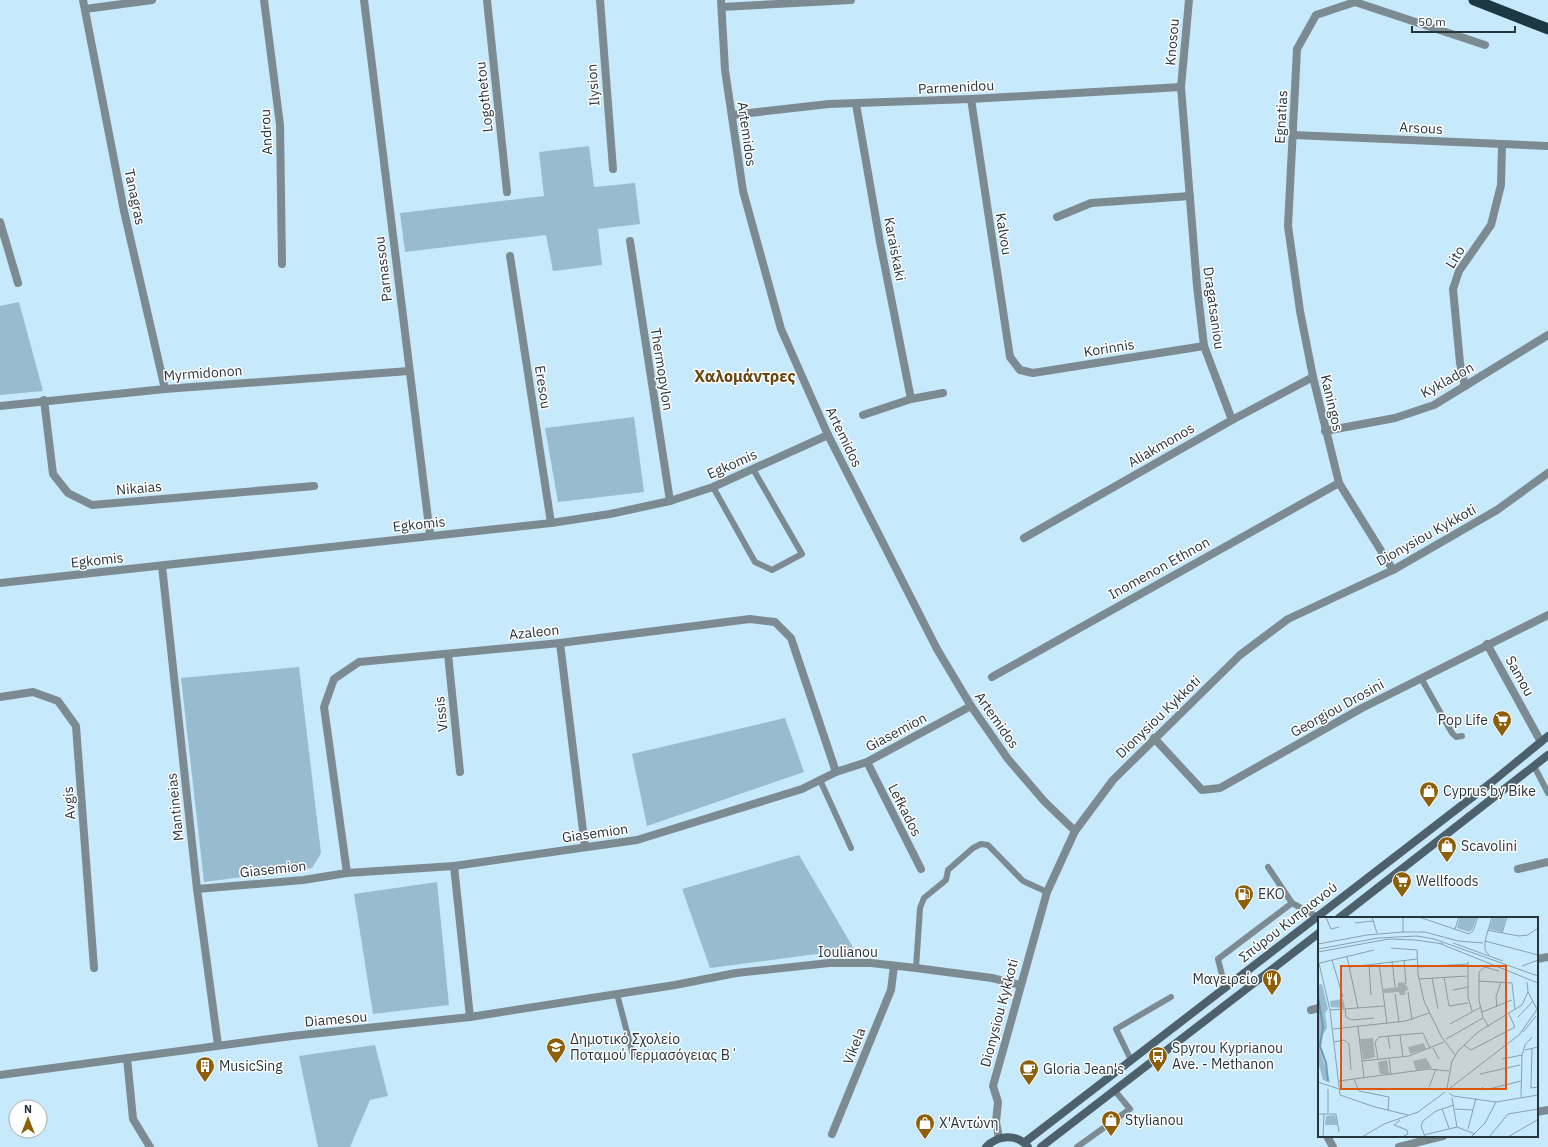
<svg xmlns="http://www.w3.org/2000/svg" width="1548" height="1147" font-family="'IBM Plex Sans',sans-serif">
	<rect width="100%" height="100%" fill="#c6e9fb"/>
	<g fill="#98bccf">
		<path d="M 589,146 L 594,187 L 635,183 L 640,224 L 598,229 L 602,265 L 553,271 L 546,235 L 405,252 L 400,213 L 544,196 L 539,152 Z"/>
		<path d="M 19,302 L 43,391 L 0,395 L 0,306 Z"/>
		<path d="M 634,417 L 644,492 L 558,502 L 545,428 Z"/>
		<path d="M 299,667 L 321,853 L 312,868 L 204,882 L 181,678 Z"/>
		<path d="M 785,718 L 804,772 L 647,826 L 632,754 Z"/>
		<path d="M 799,855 L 854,949 L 710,968 L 682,889 Z"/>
		<path d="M 437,882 L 449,1005 L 373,1014 L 354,894 Z"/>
		<path d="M 375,1045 L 388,1096 L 370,1100 L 350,1147 L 318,1147 L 299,1056 Z"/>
	</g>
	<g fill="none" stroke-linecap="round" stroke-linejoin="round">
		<g stroke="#7c8b92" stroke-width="6">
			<path d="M 713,487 L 755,562 L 772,570 L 802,554 L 753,469"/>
			<path d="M 1421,678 L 1452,733 L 1456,737 L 1462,736"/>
			<path d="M 1534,766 L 1548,793"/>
			<path d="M 820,780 L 851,848"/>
			<path d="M 1268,867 L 1292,903 L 1316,916"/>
			<path d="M 916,968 L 920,908 L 924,898 L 946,880 L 948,870 L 973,848 L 981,844 L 988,845 L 1023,881 L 1047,892"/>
			<path d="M 1225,987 L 1218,959 L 1292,903"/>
			<path d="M 617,994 L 633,1055"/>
			<path d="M 1131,1060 L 1116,1029 L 1171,997"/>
			<path d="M 1077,1147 L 1130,1109 L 1115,1091"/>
		</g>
		<g stroke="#7c8b92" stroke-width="8">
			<path d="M 83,0 L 124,211 L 165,389"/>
			<path d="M 264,0 L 280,125 L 282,264"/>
			<path d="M 364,0 L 430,535"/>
			<path d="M 487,0 L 507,192"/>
			<path d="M 600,0 L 613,169"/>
			<path d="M 721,0 L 725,70 L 743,191 L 781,329 L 828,435 L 937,649 L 971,706 L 1008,759 L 1044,801 L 1075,831"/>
			<path d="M 1189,0 L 1181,87 L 1197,286 L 1204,346 L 1232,420"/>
			<path d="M 722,7 L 851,0"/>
			<path d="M 85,9 L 152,0"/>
			<path d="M 971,99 L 1010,357 L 1020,370 L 1033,373 L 1204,346"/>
			<path d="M 856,104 L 880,242 L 911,399"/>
			<path d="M 732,115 L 829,104 L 971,99 L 1181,87"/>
			<path d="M 1293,135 L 1548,146"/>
			<path d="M 1057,217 L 1091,203 L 1190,196"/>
			<path d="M 0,222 L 18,283"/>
			<path d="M 630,241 L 670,501"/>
			<path d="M 510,256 L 551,523"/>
			<path d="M 1465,386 L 1460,363 L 1453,289 L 1459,271 L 1491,225 L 1501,185 L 1502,145"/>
			<path d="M 44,400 L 53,474 L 68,493 L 92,505 L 314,486"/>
			<path d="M 0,406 L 165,389 L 409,371"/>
			<path d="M 863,415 L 911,399 L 943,393"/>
			<path d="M 1325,431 L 1395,418 L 1434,405 L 1548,335"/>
			<path d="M 1024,538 L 1232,420 L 1313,377"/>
			<path d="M 162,566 L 197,889 L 218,1045"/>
			<path d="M 1393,570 L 1339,483 L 1313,377 L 1300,311 L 1288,226 L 1297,49 L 1316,15 L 1355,2 L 1485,45"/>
			<path d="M 0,583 L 551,523 L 610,514 L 670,501 L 713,487 L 828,435"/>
			<path d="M 560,643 L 585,847"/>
			<path d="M 1487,644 L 1541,742"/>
			<path d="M 448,654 L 460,772"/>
			<path d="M 992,677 L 1339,483"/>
			<path d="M 0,697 L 33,692 L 58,701 L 76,726 L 94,968"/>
			<path d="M 1154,738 L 1202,790 L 1220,788 L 1362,708 L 1548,615"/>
			<path d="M 867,762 L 921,869"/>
			<path d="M 454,866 L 470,1017"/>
			<path d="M 1518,869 L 1548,862"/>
			<path d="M 347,873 L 324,707 L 334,679 L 359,662 L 560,643 L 750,619 L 775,622 L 791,638 L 836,772"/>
			<path d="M 197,889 L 303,880 L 347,873 L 454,866 L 637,840 L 802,789 L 836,772 L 867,762 L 971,706"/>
			<path d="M 1537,959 L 1548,957"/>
			<path d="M 1311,1010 L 1319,1008"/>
			<path d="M 127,1058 L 133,1119 L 150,1147"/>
			<path d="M 0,1075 L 292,1036 L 470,1017 L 675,985 L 736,973 L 829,963 L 871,963 L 916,968 L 992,978 L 1020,985"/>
			<path d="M 1537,1112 L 1548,1110"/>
			<path d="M 832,1134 L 891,990 L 894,966"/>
			<path d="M 1327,1136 L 1333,1147"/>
			<path d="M 999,1138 L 996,1122 L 998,1102 L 993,1086 L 1047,892 L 1075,831 L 1113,780 L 1240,655 L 1288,619 L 1393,570 L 1497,510 L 1548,473"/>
			<path d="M 1399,1147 L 1443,1136"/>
		</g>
		<g stroke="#4c616b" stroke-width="8">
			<path d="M 1339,918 L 1548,755"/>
			<path d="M 1025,1142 L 1492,782 L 1548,736"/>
			<path d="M 986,1147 C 998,1135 1017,1133 1028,1147"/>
			<path d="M 1041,1147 L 1319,933"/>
		</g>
		<path stroke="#1c3844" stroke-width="11" d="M 1474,0 L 1548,29"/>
	</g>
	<defs>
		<g id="supermarket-pin" transform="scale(1)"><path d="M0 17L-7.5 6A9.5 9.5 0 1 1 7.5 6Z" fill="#8e5f09" stroke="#fff"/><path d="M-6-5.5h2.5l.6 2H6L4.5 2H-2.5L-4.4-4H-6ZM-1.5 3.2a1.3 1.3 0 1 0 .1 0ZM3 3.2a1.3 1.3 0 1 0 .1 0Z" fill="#fff"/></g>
		<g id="shop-pin" transform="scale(1)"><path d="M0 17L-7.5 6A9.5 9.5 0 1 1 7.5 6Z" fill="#8e5f09" stroke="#fff"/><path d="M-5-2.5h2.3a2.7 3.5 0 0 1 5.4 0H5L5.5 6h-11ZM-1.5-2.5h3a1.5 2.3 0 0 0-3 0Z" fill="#fff"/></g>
		<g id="fuel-pin" transform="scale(1)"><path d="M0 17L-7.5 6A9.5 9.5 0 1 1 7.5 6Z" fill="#8e5f09" stroke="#fff"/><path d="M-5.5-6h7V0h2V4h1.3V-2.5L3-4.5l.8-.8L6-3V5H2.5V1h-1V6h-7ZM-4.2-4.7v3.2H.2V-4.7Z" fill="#fff"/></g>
		<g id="restaurant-pin" transform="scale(1)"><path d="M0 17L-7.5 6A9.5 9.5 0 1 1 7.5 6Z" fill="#8e5f09" stroke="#fff"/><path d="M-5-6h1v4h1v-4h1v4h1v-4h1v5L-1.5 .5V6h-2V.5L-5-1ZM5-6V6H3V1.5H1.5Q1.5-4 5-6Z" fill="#fff"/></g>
		<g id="school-pin" transform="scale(1)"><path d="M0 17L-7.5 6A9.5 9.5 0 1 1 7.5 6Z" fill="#8e5f09" stroke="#fff"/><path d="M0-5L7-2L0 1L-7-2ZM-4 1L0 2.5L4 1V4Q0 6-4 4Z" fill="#fff"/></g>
		<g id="bus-pin" transform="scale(1)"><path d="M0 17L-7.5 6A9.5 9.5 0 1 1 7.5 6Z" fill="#8e5f09" stroke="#fff"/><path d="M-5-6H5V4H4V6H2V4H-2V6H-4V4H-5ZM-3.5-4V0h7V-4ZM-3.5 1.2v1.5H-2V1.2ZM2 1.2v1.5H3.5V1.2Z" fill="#fff"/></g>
		<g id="building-pin" transform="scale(1)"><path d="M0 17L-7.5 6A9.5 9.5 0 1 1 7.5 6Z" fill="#8e5f09" stroke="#fff"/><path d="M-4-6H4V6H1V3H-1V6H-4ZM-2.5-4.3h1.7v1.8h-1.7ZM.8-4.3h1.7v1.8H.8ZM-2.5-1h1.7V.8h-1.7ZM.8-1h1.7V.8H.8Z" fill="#fff"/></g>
		<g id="cafe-pin" transform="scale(1)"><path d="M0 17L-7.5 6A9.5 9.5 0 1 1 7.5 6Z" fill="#8e5f09" stroke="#fff"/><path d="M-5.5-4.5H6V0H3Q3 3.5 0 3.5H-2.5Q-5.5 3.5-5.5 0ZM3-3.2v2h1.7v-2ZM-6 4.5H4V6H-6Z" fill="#fff"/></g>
	</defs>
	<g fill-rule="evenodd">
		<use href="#supermarket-pin" x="1502" y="720"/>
		<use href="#shop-pin" x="1429" y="791"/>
		<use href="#shop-pin" x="1447" y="846"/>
		<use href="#supermarket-pin" x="1402" y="881"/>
		<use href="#fuel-pin" x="1244" y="894"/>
		<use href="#restaurant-pin" x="1272" y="979"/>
		<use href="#school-pin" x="556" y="1047"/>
		<use href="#bus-pin" x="1158" y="1056"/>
		<use href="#building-pin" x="205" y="1066"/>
		<use href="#cafe-pin" x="1029" y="1069"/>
		<use href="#shop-pin" x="1111" y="1120"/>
		<use href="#shop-pin" x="925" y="1123"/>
	</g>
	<g text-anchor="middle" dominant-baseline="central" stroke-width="3" stroke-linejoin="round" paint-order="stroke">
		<g font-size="14" fill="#27343b" stroke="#fff">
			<text transform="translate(1172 42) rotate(-85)">Knosou</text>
			<text transform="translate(593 85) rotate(-94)">Ilysion</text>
			<text transform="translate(956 87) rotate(-3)">Parmenidou</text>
			<text transform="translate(484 97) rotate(-96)">Logothetou</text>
			<text transform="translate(1281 117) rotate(-87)">Egnatias</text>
			<text transform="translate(1421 128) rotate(3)">Arsous</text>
			<text transform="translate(266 132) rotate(-93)">Androu</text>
			<text transform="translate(747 134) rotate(82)">Artemidos</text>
			<text transform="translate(135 197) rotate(78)">Tanagras</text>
			<text transform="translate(1004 234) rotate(81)">Kalvou</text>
			<text transform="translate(895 249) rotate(79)">Karaiskaki</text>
			<text transform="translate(1455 257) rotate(-59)">Lito</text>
			<text transform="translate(383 269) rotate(-97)">Parnassou</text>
			<text transform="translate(1214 308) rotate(82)">Dragatsaniou</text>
			<text transform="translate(1109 348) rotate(-9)">Korinnis</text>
			<text transform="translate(662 369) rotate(81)">Thermopylon</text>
			<text transform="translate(203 373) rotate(-4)">Myrmidonon</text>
			<text transform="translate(1447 380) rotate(-29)">Kykladon</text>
			<text transform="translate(543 387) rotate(81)">Eresou</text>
			<text transform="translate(1332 403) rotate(77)">Kaningos</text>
			<text transform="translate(844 437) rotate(64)">Artemidos</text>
			<text transform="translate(1161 445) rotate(-30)">Aliakmonos</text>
			<text transform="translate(732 464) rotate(-24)">Egkomis</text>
			<text transform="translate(139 488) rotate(-5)">Nikaias</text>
			<text transform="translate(419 524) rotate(-6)">Egkomis</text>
			<text transform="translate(1426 535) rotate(-29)">Dionysiou Kykkoti</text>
			<text transform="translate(97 560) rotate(-6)">Egkomis</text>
			<text transform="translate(1159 568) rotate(-29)">Inomenon Ethnon</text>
			<text transform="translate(534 632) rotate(-6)">Azaleon</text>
			<text transform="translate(1520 676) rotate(61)">Samou</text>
			<text transform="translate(1337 708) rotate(-29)">Georgiou Drosini</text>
			<text transform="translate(441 714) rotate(-96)">Vissis</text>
			<text transform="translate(1158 717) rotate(-44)">Dionysiou Kykkoti</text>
			<text transform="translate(997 720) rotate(55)">Artemidos</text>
			<text transform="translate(896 732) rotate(-28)">Giasemion</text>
			<text transform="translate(69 803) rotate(-94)">Avgis</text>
			<text transform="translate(175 807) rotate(-96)">Mantineias</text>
			<text transform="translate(905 810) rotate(63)">Lefkados</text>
			<text transform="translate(595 833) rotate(-8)">Giasemion</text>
			<text transform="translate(273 869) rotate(-6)">Giasemion</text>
			<text transform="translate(1288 922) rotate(-38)">Σπύρου Κυπριανού</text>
			<text x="848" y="952">Ioulianou</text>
			<text transform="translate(999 1013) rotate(-75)">Dionysiou Kykkoti</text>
			<text transform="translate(336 1019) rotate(-5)">Diamesou</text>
			<text transform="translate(854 1046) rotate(-68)">Vikela</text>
		</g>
		<g font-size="14" fill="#27343b" stroke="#fff" text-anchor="start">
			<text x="1488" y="720" text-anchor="end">Pop Life</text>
			<text x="1443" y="791">Cyprus by Bike</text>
			<text x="1461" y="846">Scavolini</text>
			<text x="1416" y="881">Wellfoods</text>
			<text x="1258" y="894">EKO</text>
			<text x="1258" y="979" text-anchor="end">Μαγειρείο</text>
			<text x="570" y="1039">Δημοτικό Σχολείο<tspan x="570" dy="16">Ποταμού Γερμασόγειας Β΄</tspan></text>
			<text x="1172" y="1048">Spyrou Kyprianou<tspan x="1172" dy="16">Ave. - Methanon</tspan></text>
			<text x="219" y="1066">MusicSing</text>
			<text x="1043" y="1069">Gloria Jean's</text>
			<text x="1125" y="1120">Stylianou</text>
			<text x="939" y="1123">Χ'Αντώνη</text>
		</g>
		<g font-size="16" font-weight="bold" fill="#674711" stroke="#fff">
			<text x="745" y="376">Χαλομάντρες</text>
		</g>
	</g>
	<g transform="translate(1318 917)">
		<rect width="220" height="220" fill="#c6e9fb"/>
		<path d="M 142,0 L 159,0 L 154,13 L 151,15 L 139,11 ZM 175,0 L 188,0 L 184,15 L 171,12 ZM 86,65 L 91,73 L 87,74 L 87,78 L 82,78 L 81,75 L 66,76 L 65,72 L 80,70 L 80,66 ZM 4,67 L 10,92 L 7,96 L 9,111 L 4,119 L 2,132 L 12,166 L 5,163 L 0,145 L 0,68 ZM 25,82 L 27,91 L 13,90 L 12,84 ZM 55,121 L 57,140 L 45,143 L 42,122 ZM 106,126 L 108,132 L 92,137 L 90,130 ZM 108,141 L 114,151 L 98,153 L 95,144 ZM 69,143 L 71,157 L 62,157 L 60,145 ZM 17,198 L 20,208 L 7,208 L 8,199 Z" fill="#98bccf"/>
		<path fill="none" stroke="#6b9cb4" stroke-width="2" d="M 0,79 L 5,110 L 2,129 L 8,146 L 10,164"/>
		<path fill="none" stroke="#86a1ae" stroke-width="1" d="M 8,0 L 13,12 L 21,10M 54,0 L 59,16M 85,0 L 85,15M 101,0 L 151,17 L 155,14 L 160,0M 37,6 L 55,4M 137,12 L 141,0M 169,13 L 201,19 L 210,18 L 220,11M 184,16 L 189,0M 167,24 L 174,0M 135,26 L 185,44M 0,27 L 49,18 L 85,15 L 107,15 L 140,24 L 165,26M 123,27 L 220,66M 73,31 L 99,33 L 100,57 L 106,84 L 123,119 L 137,138M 0,32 L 60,21 L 99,19 L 116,22 L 220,59M 0,35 L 71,22 L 98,23 L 125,27M 171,38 L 167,33 L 167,24 L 220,38M 29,40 L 40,91M 0,42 L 12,93 L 22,178 L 57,190 L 90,198M 14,43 L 25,80M 86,43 L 88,67M 74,44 L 77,70M 150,45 L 150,80 L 154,94M 2,46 L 56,33M 61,46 L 69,106M 51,48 L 53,78M 204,49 L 220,43M 32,50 L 99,42M 100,50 L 150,47M 126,60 L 131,89 L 150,86M 114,61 L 120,92M 101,62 L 149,59M 160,64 L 194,66 L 197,92M 135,73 L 150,70M 90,75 L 94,103M 210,75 L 219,92M 77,77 L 81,105M 179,90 L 178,80 L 183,65M 27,92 L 28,100 L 33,103 L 56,101M 12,93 L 66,89M 164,95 L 194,83M 200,100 L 215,84M 132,107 L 163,90M 40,110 L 46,161M 171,110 L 165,101 L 161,83 L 161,55 L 167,50 L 181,54M 15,112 L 88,104 L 111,96M 205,115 L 218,99M 82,118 L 85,140M 70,119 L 72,132M 128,122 L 165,101M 16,125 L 26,123 L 31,127 L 33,153M 146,128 L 153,133 L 197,110 L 191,97M 115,131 L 121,142M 214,132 L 213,168 L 213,171 L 220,170M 207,133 L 220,130M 60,142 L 57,125 L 61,120 L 105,116 L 112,132M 71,142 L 73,158M 184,142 L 204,138M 44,144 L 91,139 L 126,125M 162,157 L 202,148M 36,162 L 41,174 L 71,180 L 70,193M 21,164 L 111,152 L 131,154M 0,165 L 21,172M 111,170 L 118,152M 164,170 L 167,173 L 203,164M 129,171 L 134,144 L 141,133 L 160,115 L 204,88 L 210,75 L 209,65M 132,171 L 201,118 L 220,91M 10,172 L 10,196M 131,176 L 135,179 L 178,185 L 220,178M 203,180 L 204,138 L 207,128 L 214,120M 134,181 L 139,210M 220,186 L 220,207M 124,192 L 131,211M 137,192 L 155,193M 0,197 L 18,197 L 21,215M 82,203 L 76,208 L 89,213 L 90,217 L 84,220M 150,212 L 158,181M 106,218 L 139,210 L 157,217M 5,220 L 6,197M 44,220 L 66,207 L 100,195 L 127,175M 107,220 L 103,209 L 105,204 L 118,194 L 136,188M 153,220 L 167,206 L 178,185M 171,220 L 190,197 L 220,192M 190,220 L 219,203"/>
		<path fill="#de570e" fill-opacity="0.15" stroke="#de570e" stroke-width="2" d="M 23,49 L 188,49 L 188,172 L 23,172 Z"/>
		<rect width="220" height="220" fill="none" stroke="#27343b" stroke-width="2"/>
	</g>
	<g transform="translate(28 1119)"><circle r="19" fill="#ffffff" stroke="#a9aeb1"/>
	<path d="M0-3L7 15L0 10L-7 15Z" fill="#8e5f09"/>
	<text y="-6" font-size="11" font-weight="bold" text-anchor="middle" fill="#27343b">N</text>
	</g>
	<path d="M1412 26v6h103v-6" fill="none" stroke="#27343b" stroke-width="2"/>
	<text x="1418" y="26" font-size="12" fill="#27343b" stroke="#ffffff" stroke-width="3" paint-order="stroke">50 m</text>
</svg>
